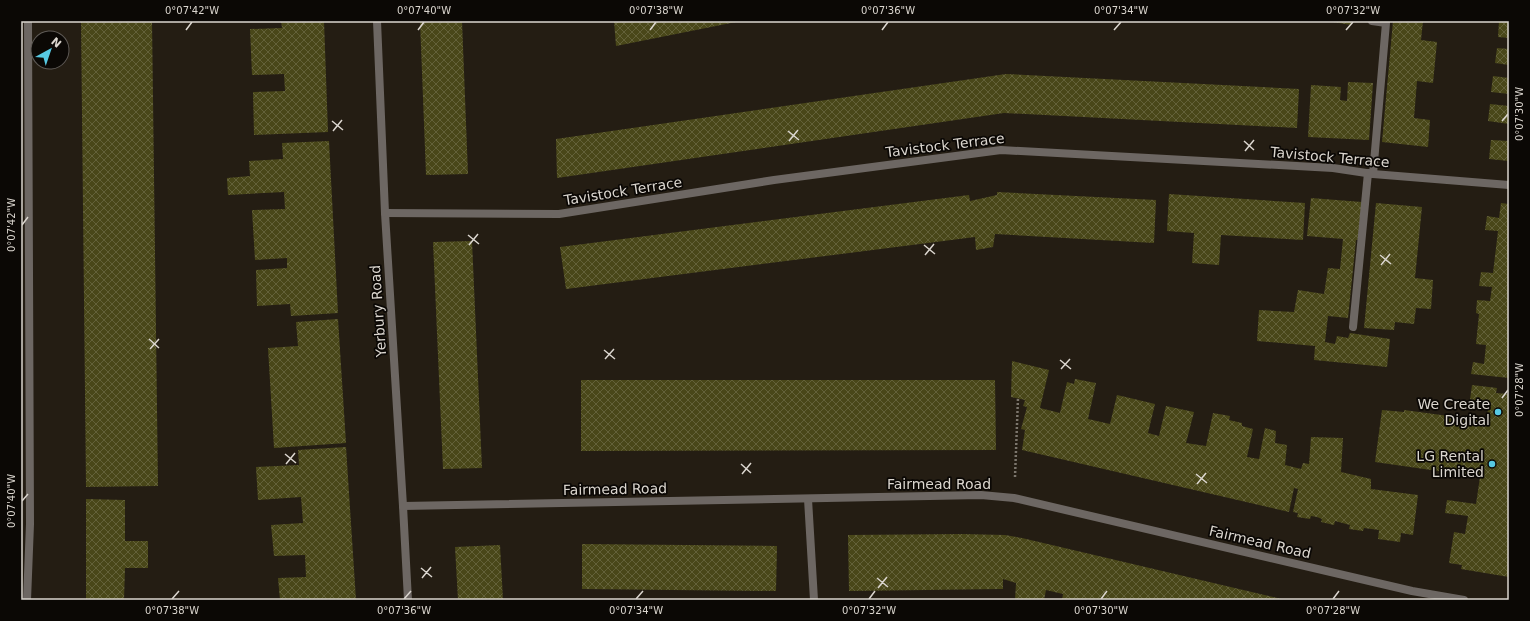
<svg xmlns="http://www.w3.org/2000/svg" width="1530" height="621" font-family="'DejaVu Sans',sans-serif">
	<defs>
		<pattern id="building-cross-hatch" width="8" height="8" patternUnits="userSpaceOnUse"><rect width="8" height="8" fill="#494719"/><path d="M0 0l8 8M0 8l8-8" fill="none" stroke="#636139"/></pattern>
	</defs>
	<rect width="100%" height="100%" fill="#241d13"/>
	<g fill="url(#building-cross-hatch)">
		<path d="M 81,21 L 152,21 L 158,486 L 86,487 Z"/>
		<path d="M 281,21 L 324,21 L 328,132 L 254,135 L 253,92 L 285,91 L 284,74 L 252,75 L 250,29 L 282,28 Z"/>
		<path d="M 420,21 L 462,21 L 468,174 L 426,175 Z"/>
		<path d="M 614,21 L 736,21 L 736,22 L 616,46 Z"/>
		<path d="M 1327,21 L 1351,21 L 1351,25 Z"/>
		<path d="M 1393,21 L 1423,21 L 1421,40 L 1437,42 L 1433,83 L 1417,81 L 1414,118 L 1430,120 L 1428,147 L 1382,142 Z"/>
		<path d="M 1499,21 L 1509,21 L 1509,38 L 1498,37 Z"/>
		<path d="M 1497,48 L 1509,49 L 1509,65 L 1495,63 Z"/>
		<path d="M 1006,74 L 1299,89 L 1297,128 L 1004,113 L 557,178 L 556,139 Z"/>
		<path d="M 1493,76 L 1509,78 L 1509,94 L 1491,92 Z"/>
		<path d="M 1348,82 L 1373,83 L 1369,140 L 1308,137 L 1311,85 L 1341,87 L 1340,100 L 1347,101 Z"/>
		<path d="M 1490,104 L 1509,106 L 1509,124 L 1488,121 Z"/>
		<path d="M 1491,140 L 1509,141 L 1509,161 L 1489,159 Z"/>
		<path d="M 329,141 L 338,313 L 291,316 L 290,304 L 257,306 L 256,270 L 287,268 L 287,258 L 255,260 L 252,210 L 285,209 L 284,192 L 228,195 L 227,178 L 250,176 L 249,161 L 283,159 L 282,143 Z"/>
		<path d="M 997,192 L 1156,200 L 1154,243 L 995,234 L 993,247 L 976,250 L 975,237 L 566,289 L 560,247 L 969,195 L 970,201 L 997,195 Z"/>
		<path d="M 1169,194 L 1305,203 L 1303,240 L 1221,235 L 1219,265 L 1192,263 L 1194,233 L 1167,231 Z"/>
		<path d="M 1311,198 L 1362,202 L 1358,240 L 1356,240 L 1348,318 L 1328,316 L 1325,342 L 1335,344 L 1337,336 L 1348,338 L 1350,333 L 1390,339 L 1387,367 L 1314,360 L 1315,346 L 1257,341 L 1259,310 L 1294,312 L 1298,290 L 1324,294 L 1328,268 L 1340,269 L 1343,239 L 1307,236 Z"/>
		<path d="M 1376,203 L 1422,207 L 1415,278 L 1433,280 L 1431,309 L 1416,308 L 1414,324 L 1395,322 L 1394,330 L 1364,328 Z"/>
		<path d="M 1501,203 L 1509,204 L 1509,378 L 1471,374 L 1473,362 L 1484,364 L 1486,345 L 1476,344 L 1479,314 L 1476,313 L 1477,300 L 1490,301 L 1492,287 L 1479,286 L 1481,272 L 1493,273 L 1498,231 L 1485,230 L 1487,216 L 1499,218 Z"/>
		<path d="M 472,241 L 482,468 L 443,469 L 433,242 Z"/>
		<path d="M 338,319 L 346,443 L 274,448 L 268,348 L 298,346 L 296,322 Z"/>
		<path d="M 1012,361 L 1049,370 L 1040,408 L 1060,413 L 1067,382 L 1074,384 L 1075,379 L 1096,383 L 1088,419 L 1110,424 L 1117,395 L 1130,398 L 1155,404 L 1148,433 L 1159,436 L 1166,406 L 1194,412 L 1186,443 L 1206,446 L 1213,413 L 1230,416 L 1229,420 L 1242,423 L 1242,426 L 1253,429 L 1247,457 L 1259,459 L 1265,428 L 1276,431 L 1275,443 L 1287,445 L 1285,465 L 1301,469 L 1303,463 L 1309,464 L 1311,437 L 1343,438 L 1341,472 L 1371,479 L 1371,489 L 1418,495 L 1413,535 L 1401,533 L 1400,542 L 1378,539 L 1379,530 L 1364,528 L 1363,531 L 1349,529 L 1350,525 L 1335,521 L 1334,525 L 1321,522 L 1322,519 L 1317,517 L 1311,516 L 1310,519 L 1297,517 L 1298,513 L 1293,512 L 1298,489 L 1294,488 L 1289,512 L 1022,450 L 1025,430 L 1021,429 L 1027,407 L 1023,406 L 1025,400 L 1011,397 Z"/>
		<path d="M 581,380 L 995,380 L 996,450 L 581,451 Z"/>
		<path d="M 1472,385 L 1497,388 L 1496,393 L 1509,394 L 1509,577 L 1461,569 L 1462,565 L 1449,563 L 1454,532 L 1465,534 L 1468,516 L 1445,513 L 1447,500 L 1476,504 L 1480,477 L 1375,462 L 1382,410 L 1404,412 L 1404,410 L 1486,421 L 1489,403 L 1470,400 Z"/>
		<path d="M 346,447 L 356,600 L 280,600 L 278,578 L 306,577 L 305,555 L 274,556 L 271,525 L 303,523 L 301,497 L 258,500 L 256,467 L 299,465 L 298,450 Z"/>
		<path d="M 86,499 L 125,500 L 125,541 L 148,541 L 148,568 L 125,568 L 124,600 L 86,600 Z"/>
		<path d="M 962,534 L 1005,535 L 1022,538 L 1286,600 L 1062,600 L 1063,594 L 1046,590 L 1044,600 L 1015,600 L 1016,583 L 1003,579 L 1003,589 L 849,591 L 848,535 Z"/>
		<path d="M 582,544 L 777,546 L 776,591 L 582,589 Z"/>
		<path d="M 500,545 L 503,600 L 458,600 L 455,547 Z"/>
	</g>
	<g fill="none" stroke-linecap="round" stroke-linejoin="round">
		<path stroke="#7c766d" stroke-width="2.5" stroke-dasharray="2 2" stroke-linecap="butt" d="M 1015,477 L 1018,398"/>
		<g stroke="#6d6763" stroke-width="8">
			<path d="M 1372,21 L 1386,23 L 1373,174"/>
			<path d="M 1353,327 L 1368,173"/>
		</g>
		<g stroke="#6d6763" stroke-width="8">
			<path d="M 377,21 L 385,213 L 403,506 L 408,600"/>
			<path d="M 385,213 L 559,214 L 774,180 L 1001,150 L 1333,168 L 1373,174 L 1509,185"/>
			<path d="M 808,499 L 814,600"/>
			<path d="M 403,506 L 981,495 L 1014,498 L 1412,591 L 1464,600"/>
			<path d="M 27,600 L 30,524 L 28,21"/>
		</g>
	</g>
	<path fill="none" stroke="#dbd6cf" stroke-width="1.5" d="M 186,30 L 192,22M 418,30 L 424,22M 650,30 L 656,22M 882,30 L 888,22M 1114,30 L 1121,22M 1346,30 L 1353,22M 332,121 L 343,130M 1502,121 L 1508,114M 333,131 L 342,120M 788,131 L 799,140M 789,141 L 798,130M 1244,141 L 1254,150M 1245,151 L 1254,140M 22,225 L 28,217M 468,235 L 479,244M 469,245 L 478,234M 924,245 L 935,254M 925,255 L 934,244M 1380,255 L 1391,264M 1381,265 L 1390,254M 149,339 L 159,348M 150,349 L 159,339M 604,350 L 615,359M 605,359 L 614,349M 1060,360 L 1071,369M 1061,369 L 1070,359M 1502,398 L 1508,390M 285,454 L 296,463M 286,464 L 295,453M 741,464 L 751,473M 742,474 L 751,463M 1196,474 L 1207,483M 1197,484 L 1206,473M 22,501 L 28,494M 421,568 L 432,577M 422,578 L 431,567M 877,578 L 888,587M 878,588 L 887,577M 172,599 L 179,591M 404,599 L 411,591M 636,599 L 643,591M 869,599 L 875,591M 1101,599 L 1107,591M 1333,599 L 1339,591"/>
	<g fill="#57c9e3" stroke="#0b0805" stroke-width="1.5">
		<circle cx="1498" cy="412" r="4"/>
		<circle cx="1492" cy="464" r="4"/>
	</g>
	<g text-anchor="middle" dominant-baseline="central" stroke-width="3.5" stroke-linejoin="round" paint-order="stroke">
		<g font-size="14" fill="#dbd6cf" stroke="#0b0805">
			<text transform="translate(945 145) rotate(-7)">Tavistock Terrace</text>
			<text transform="translate(1330 157) rotate(5)">Tavistock Terrace</text>
			<text transform="translate(623 191) rotate(-9)">Tavistock Terrace</text>
			<text transform="translate(378 311) rotate(-94)">Yerbury Road</text>
			<text x="939" y="484">Fairmead Road</text>
			<text transform="translate(615 489) rotate(-1)">Fairmead Road</text>
			<text transform="translate(1260 542) rotate(13)">Fairmead Road</text>
		</g>
		<g font-size="14" fill="#dbd6cf" stroke="#0b0805" text-anchor="end">
			<text x="1490" y="404">We Create<tspan x="1490" dy="16">Digital</tspan></text>
			<text x="1484" y="456">LG Rental<tspan x="1484" dy="16">Limited</tspan></text>
		</g>
	</g>
	<rect width="1530" height="621" fill="none" stroke="#0b0805" stroke-width="44"/>
	<g transform="translate(50 50) rotate(40)"><circle r="19" fill="#0b0805" stroke="#5e5a56"/>
	<path d="M0-3L7 15L0 10L-7 15Z" fill="#57c9e3"/>
	<text y="-6" font-size="11" font-weight="bold" text-anchor="middle" fill="#dbd6cf">N</text>
	</g>
	<rect x="22" y="22" width="1486" height="577" fill="none" stroke="#dbd6cf" stroke-width="1.5"/>
	<g font-size="10" text-anchor="middle" fill="#dbd6cf">
		<text x="192" y="14">0°07'42"W</text>
		<text x="424" y="14">0°07'40"W</text>
		<text x="656" y="14">0°07'38"W</text>
		<text x="888" y="14">0°07'36"W</text>
		<text x="1121" y="14">0°07'34"W</text>
		<text x="1353" y="14">0°07'32"W</text>
		<text transform="translate(1519 114) rotate(-90)" y="4">0°07'30"W</text>
		<text transform="translate(11 225) rotate(-90)" y="4">0°07'42"W</text>
		<text transform="translate(1519 390) rotate(-90)" y="4">0°07'28"W</text>
		<text transform="translate(11 501) rotate(-90)" y="4">0°07'40"W</text>
		<text x="172" y="614">0°07'38"W</text>
		<text x="404" y="614">0°07'36"W</text>
		<text x="636" y="614">0°07'34"W</text>
		<text x="869" y="614">0°07'32"W</text>
		<text x="1101" y="614">0°07'30"W</text>
		<text x="1333" y="614">0°07'28"W</text>
	</g>
</svg>
